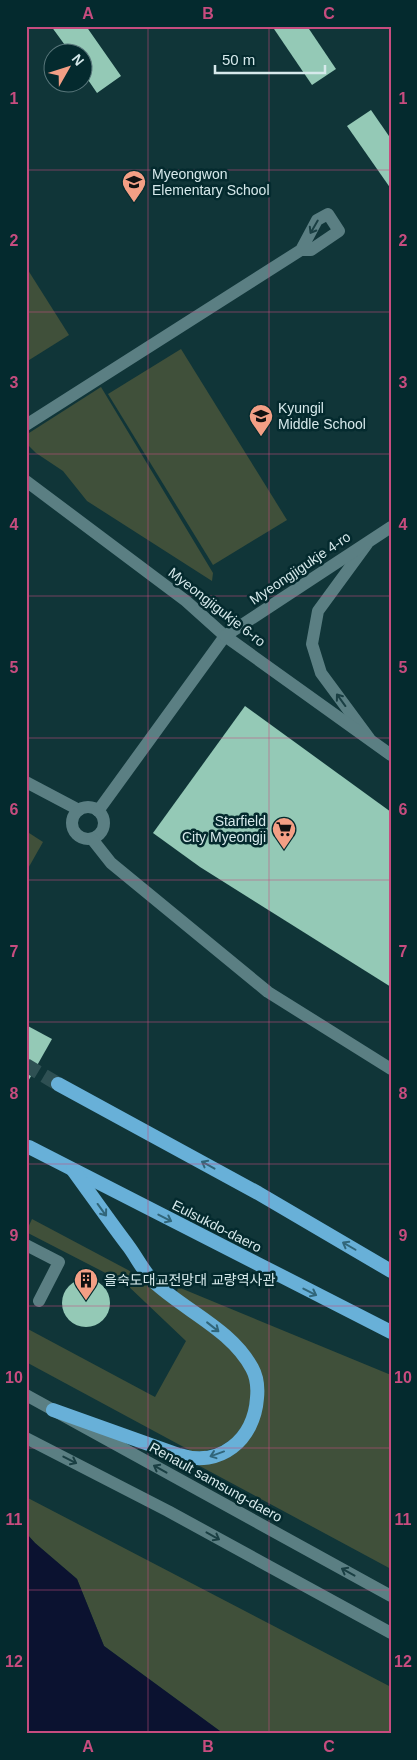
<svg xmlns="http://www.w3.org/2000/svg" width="417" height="1760" font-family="Helvetica,'Noto Sans KR',sans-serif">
	<rect width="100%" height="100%" fill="#103538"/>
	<g fill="#40503a">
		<path d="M 26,267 L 69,335 L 26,362 Z"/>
		<path d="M 181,349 L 287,520 L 213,565 L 108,394 Z"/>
		<path d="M 101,387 L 213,573 L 212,581 L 87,501 L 63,471 L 36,453 L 27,444 L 26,438 L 29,433 Z"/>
		<path d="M 26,831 L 43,842 L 26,872 Z"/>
		<path d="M 32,1219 L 128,1270 L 164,1296 L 229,1347 L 239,1358 L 249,1377 L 252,1393 L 246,1422 L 232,1439 L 219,1447 L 205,1451 L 191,1451 L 26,1362 L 26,1328 L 155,1397 L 186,1341 L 125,1283 L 26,1232 Z"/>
		<path d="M 178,1287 L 391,1375 L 391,1569 L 196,1464 L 237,1450 L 262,1383 L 177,1292 Z"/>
		<path d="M 26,1497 L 391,1687 L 391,1734 L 224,1734 L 104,1646 L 77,1579 L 35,1543 L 26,1533 Z"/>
	</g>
	<path fill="#0b1230" d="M 26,1533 L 35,1543 L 77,1579 L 104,1646 L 224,1734 L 26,1734 Z"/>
	<g fill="#94c9b6">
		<path d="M 51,26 L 86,26 L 121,76 L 97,93 L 82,71 L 82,52 L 70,52 Z"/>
		<path d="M 272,26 L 307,26 L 336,69 L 312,85 Z"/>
		<path d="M 371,110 L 391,139 L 391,189 L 347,126 Z"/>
		<path d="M 245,706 L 391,812 L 391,987 L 200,867 L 153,833 Z"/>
		<path d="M 26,1025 L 52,1039 L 26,1085 Z"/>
		<circle cx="86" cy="1303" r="24"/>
	</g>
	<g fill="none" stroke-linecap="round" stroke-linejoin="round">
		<path stroke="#2e5053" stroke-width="14" stroke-dasharray="14 7" stroke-linecap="butt" d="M 26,1065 L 58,1084"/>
		<g stroke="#5b7f83" stroke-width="12">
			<path d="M 26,425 L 301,250 L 317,220 L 328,214 L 339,231 L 311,250 L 301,250"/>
			<path d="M 367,544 L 318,611 L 312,644 L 321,673 L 369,738"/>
			<path d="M 26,782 L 79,810"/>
			<circle cx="88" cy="823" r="16"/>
			<path d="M 98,811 L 225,636"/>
			<path d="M 92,839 L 111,863 L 268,992 L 391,1069"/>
			<path d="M 26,1245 L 59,1262 L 39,1301"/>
		</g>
		<g stroke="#5b7f83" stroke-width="12">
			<path d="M 26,481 L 186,601 L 225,636 L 391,755"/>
			<path d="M 225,636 L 391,527"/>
		</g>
		<g stroke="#5b7f83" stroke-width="12">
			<path d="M 26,1395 L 391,1596"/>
			<path d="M 26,1438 L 168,1511 L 391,1633"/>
		</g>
		<g stroke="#68b0d8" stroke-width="14">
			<path d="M 58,1084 L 258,1193 L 391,1271"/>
			<path d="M 29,1147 L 391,1332"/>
			<path d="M 53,1410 L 179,1455 C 220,1468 254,1440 257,1398 C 258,1388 257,1377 252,1368 C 231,1329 185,1311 153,1281 C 144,1272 137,1258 129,1247 C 110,1222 92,1196 73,1170"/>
		</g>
	</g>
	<defs><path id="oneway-shaft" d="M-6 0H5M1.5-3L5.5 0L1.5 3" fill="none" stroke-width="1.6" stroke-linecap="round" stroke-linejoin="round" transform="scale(1.25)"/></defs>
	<g stroke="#1a3f43">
		<use href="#oneway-shaft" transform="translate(314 227) rotate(120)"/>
		<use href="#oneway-shaft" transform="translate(341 700) rotate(-126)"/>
		<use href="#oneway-shaft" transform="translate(70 1460) rotate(27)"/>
		<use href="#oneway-shaft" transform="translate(160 1469) rotate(-151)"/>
		<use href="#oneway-shaft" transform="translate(213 1536) rotate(29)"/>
		<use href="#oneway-shaft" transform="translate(348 1572) rotate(-151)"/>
	</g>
	<g stroke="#31667a">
		<use href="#oneway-shaft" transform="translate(208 1165) rotate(-151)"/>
		<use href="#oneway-shaft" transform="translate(102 1210) rotate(54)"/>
		<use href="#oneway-shaft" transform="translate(165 1218) rotate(27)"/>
		<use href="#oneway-shaft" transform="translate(349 1246) rotate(-150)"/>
		<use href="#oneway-shaft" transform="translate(310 1292) rotate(27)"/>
		<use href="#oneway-shaft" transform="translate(213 1327) rotate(38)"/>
		<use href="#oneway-shaft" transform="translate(217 1454) rotate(160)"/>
	</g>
	<path fill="none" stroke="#c74c7f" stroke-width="1" stroke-opacity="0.55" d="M 148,26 L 148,1734M 269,26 L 269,1734M 26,170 L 391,170M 26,312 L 391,312M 26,454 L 391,454M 26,596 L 391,596M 26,738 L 391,738M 26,880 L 391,880M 26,1022 L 391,1022M 26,1164 L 391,1164M 26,1306 L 391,1306M 26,1448 L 391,1448M 26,1590 L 391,1590"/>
	<defs>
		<g id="school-pin" transform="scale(1.25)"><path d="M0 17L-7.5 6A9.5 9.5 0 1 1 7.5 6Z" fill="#f39f85" stroke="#042a2e"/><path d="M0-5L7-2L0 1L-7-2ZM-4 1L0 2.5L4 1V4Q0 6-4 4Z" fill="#111"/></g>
		<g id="supermarket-pin" transform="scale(1.25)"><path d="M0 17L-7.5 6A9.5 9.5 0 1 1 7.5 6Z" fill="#f39f85" stroke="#042a2e"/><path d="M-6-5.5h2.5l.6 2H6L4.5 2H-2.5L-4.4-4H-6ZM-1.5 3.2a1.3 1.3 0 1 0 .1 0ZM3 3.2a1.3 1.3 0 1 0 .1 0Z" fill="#111"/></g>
		<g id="building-pin" transform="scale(1.25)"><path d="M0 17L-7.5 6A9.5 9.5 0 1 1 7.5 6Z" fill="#f39f85" stroke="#042a2e"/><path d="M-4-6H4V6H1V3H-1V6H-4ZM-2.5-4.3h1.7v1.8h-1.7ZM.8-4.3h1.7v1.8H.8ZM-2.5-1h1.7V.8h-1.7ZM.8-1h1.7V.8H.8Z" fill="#111"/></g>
	</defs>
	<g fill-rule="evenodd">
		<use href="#school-pin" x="134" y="182"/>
		<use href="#school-pin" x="261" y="416"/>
		<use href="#supermarket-pin" x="284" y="829"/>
		<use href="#building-pin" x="86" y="1280"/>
	</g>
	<g text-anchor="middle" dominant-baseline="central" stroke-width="5" stroke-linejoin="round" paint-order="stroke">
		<g font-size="14" fill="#d6e9eb" stroke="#042a2e" text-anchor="start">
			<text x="152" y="174">Myeongwon<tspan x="152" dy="16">Elementary School</tspan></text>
			<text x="278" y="408">Kyungil<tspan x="278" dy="16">Middle School</tspan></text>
			<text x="266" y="821" text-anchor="end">Starfield<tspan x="266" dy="16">City Myeongji</tspan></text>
			<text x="104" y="1280">을숙도대교전망대 교량역사관</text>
		</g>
		<g font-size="14" fill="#d6e9eb" stroke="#042a2e">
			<text transform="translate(300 568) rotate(-34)">Myeongjigukje 4-ro</text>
			<text transform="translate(217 607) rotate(38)">Myeongjigukje 6-ro</text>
			<text transform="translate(217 1226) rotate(27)">Eulsukdo-daero</text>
			<text transform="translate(216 1482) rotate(29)">Renault samsung-daero</text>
		</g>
	</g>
	<rect width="417" height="1760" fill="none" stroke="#042a2e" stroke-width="55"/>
	<g transform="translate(68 68) rotate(51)"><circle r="24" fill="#042a2e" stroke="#58767a"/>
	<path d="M0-4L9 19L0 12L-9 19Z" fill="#f39f85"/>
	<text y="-8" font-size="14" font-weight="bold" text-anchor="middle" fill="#d6e9eb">N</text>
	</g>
	<path d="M215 65v8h110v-8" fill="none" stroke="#d6e9eb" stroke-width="2.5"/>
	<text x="222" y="65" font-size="15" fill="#d6e9eb" stroke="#042a2e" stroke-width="4" paint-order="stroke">50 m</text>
	<rect x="28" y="28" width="362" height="1704" fill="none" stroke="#c74c7f" stroke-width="2"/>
	<g font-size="16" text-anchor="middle" font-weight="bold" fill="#c74c7f">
		<text x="88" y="19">A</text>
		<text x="208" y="19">B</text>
		<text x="329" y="19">C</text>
		<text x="14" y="104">1</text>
		<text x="403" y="104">1</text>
		<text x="14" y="246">2</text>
		<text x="403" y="246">2</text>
		<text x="14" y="388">3</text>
		<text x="403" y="388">3</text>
		<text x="14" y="530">4</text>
		<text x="403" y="530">4</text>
		<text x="14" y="673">5</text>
		<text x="403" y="673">5</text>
		<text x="14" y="815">6</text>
		<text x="403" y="815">6</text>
		<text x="14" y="957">7</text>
		<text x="403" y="957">7</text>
		<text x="14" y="1099">8</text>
		<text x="403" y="1099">8</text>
		<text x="14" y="1241">9</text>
		<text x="403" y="1241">9</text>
		<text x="14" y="1383">10</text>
		<text x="403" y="1383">10</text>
		<text x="14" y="1525">11</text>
		<text x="403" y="1525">11</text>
		<text x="14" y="1667">12</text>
		<text x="403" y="1667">12</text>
		<text x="88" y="1752">A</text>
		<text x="208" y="1752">B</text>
		<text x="329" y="1752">C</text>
	</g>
</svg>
